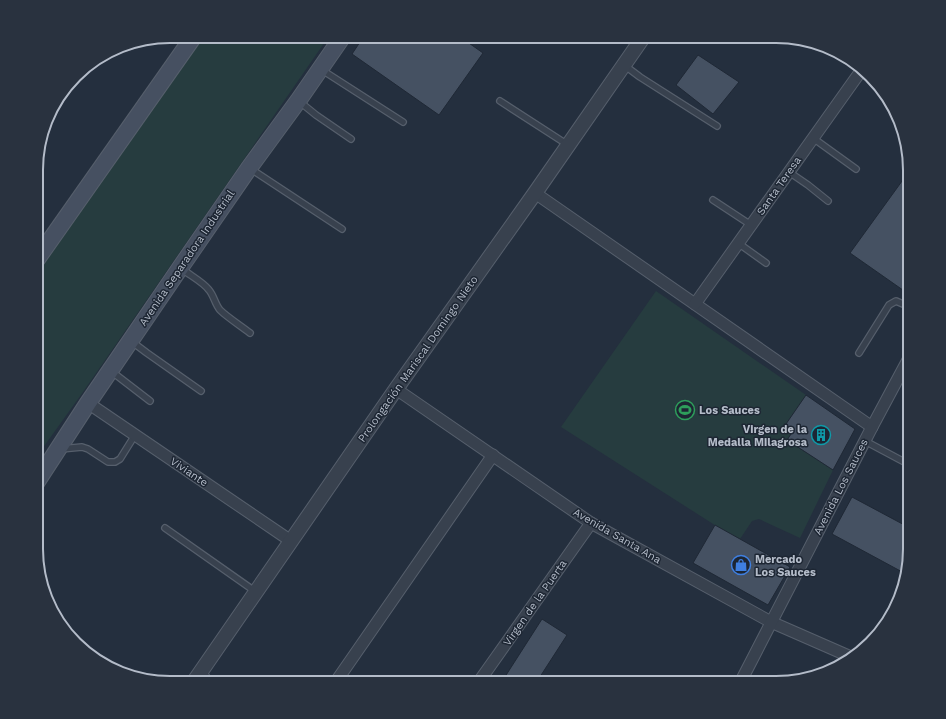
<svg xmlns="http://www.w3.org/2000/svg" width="946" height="719" font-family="'Work Sans',sans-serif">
	<rect width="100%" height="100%" fill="#242f3e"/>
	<g fill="#263c3f">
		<path d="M 197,36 L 329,36 L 83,392 L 37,456 L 37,269 Z"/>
		<path d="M 656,291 L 806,395 L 786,424 L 793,431 L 787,440 L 833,470 L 800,538 L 759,519 L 752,521 L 740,539 L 721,529 L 561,427 Z"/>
	</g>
	<g fill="#455162" stroke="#1f2835">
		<path d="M 364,36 L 459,36 L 483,53 L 439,115 L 352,54 Z"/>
		<path d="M 698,55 L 739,82 L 713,114 L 676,85 Z"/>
		<path d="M 910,170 L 910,295 L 850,253 Z"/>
		<path d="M 806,395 L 855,429 L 833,470 L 787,440 L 793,431 L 786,424 Z"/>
		<path d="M 852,497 L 910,528 L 910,558 L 906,574 L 832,534 Z"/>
		<path d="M 715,525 L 790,567 L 768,605 L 693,563 Z"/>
		<path d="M 542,619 L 567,635 L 536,683 L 501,683 Z"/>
	</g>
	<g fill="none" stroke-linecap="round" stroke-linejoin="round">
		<g stroke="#565f6c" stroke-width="8">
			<g id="service">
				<path d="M 624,65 L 640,77 L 717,126"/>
				<path d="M 322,70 L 403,122"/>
				<path d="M 500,101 L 568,145"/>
				<path d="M 300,102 L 316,115 L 351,139"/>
				<path d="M 813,138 L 856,169"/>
				<path d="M 251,169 L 342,229"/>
				<path d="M 789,172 L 808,185 L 828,201"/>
				<path d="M 713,200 L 751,225"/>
				<path d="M 738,243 L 766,263"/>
				<path d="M 182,269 C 191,276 203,282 209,290 C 214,296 215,304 220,310 C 227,317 241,326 250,333"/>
				<path d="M 131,341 L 147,353 L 201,391"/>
				<path d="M 859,353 L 889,305 L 896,301 L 910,307"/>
				<path d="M 111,371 L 150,401"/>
				<path d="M 865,441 L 910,465"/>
				<path d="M 61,449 L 82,447 L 88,449 L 108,462 L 115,462 L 120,459 L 135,435"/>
				<path d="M 165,528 L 256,592"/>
			</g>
		</g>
		<g stroke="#565f6c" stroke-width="13">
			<g id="minor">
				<path d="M 535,193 L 872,427"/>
				<path d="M 695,304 L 863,68"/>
				<path d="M 396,389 L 591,523 L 771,622 L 851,657"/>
				<path d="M 88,403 L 291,541"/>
				<path d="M 200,672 L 208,683"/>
				<path d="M 335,683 L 493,455"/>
				<path d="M 478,683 L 591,523"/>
				<path d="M 740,683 L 872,427 L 910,356"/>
			</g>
		</g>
		<g stroke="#565f6c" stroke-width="16">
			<path id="tertiary" d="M 193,683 L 396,389 L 535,193 L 644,36"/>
		</g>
		<g stroke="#565f6c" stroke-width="18">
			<g id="secondary">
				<path d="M 37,259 L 194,36"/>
				<path d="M 36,483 L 88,403 L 180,268 L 249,168 L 298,101 L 343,36"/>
			</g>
		</g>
		<use href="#service" stroke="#38414e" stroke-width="5.5"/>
		<use href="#minor" stroke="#38414e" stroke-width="11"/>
		<use href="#tertiary" stroke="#38414e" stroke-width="14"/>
		<use href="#secondary" stroke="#465061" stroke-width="16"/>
	</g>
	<defs>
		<g id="stadium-ring" transform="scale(1)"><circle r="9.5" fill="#1d2633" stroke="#2e9e5b" stroke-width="1.5"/><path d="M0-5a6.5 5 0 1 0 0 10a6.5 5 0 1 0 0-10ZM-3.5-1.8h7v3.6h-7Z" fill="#2e9e5b"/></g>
		<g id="building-ring" transform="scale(1)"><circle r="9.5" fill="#1d2633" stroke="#0f9aa8" stroke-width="1.5"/><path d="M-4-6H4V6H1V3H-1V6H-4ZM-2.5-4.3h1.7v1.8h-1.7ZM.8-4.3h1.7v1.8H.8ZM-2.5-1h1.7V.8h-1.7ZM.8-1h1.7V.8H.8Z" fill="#0f9aa8"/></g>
		<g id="shop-ring" transform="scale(1)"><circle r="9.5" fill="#1d2633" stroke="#3f7fe0" stroke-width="1.5"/><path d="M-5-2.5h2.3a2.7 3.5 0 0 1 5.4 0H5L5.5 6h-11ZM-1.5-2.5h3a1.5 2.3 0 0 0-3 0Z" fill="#3f7fe0"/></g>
	</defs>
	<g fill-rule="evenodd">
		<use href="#stadium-ring" x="685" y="410"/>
		<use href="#building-ring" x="821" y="435"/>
		<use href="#shop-ring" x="741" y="565"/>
	</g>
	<g text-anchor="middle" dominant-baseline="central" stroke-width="3" stroke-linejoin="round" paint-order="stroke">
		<g font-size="11" fill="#b4bcc9" stroke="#1d2633">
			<text transform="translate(779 186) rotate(-55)">Santa Teresa</text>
			<text transform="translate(187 258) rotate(-56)">Avenida Separadora Industrial</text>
			<text transform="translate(418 359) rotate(-55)">Prolongación Mariscal Domingo Nieto</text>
			<text transform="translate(189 472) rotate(34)">Viviante</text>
			<text transform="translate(841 487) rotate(-63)">Avenida Los Sauces</text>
			<text transform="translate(617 536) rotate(30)">Avenida Santa Ana</text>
			<text transform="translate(535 603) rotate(-55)">Virgen de la Puerta</text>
		</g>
		<g font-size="11" font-weight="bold" fill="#b4bcc9" stroke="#1d2633" text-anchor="start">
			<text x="699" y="410">Los Sauces</text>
			<text x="807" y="429" text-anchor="end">Virgen de la<tspan x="807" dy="13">Medalla Milagrosa</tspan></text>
			<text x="755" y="559">Mercado<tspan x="755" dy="13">Los Sauces</tspan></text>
		</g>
	</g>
	<path d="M0 0H946V719H0ZM170 43H776A127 127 0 0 1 903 170V549A127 127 0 0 1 776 676H170A127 127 0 0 1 43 549V170A127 127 0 0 1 170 43Z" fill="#29323f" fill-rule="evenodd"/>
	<path fill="none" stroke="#b4bcc9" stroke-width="2" d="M170 43H776A127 127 0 0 1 903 170V549A127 127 0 0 1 776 676H170A127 127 0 0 1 43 549V170A127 127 0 0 1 170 43Z"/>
</svg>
